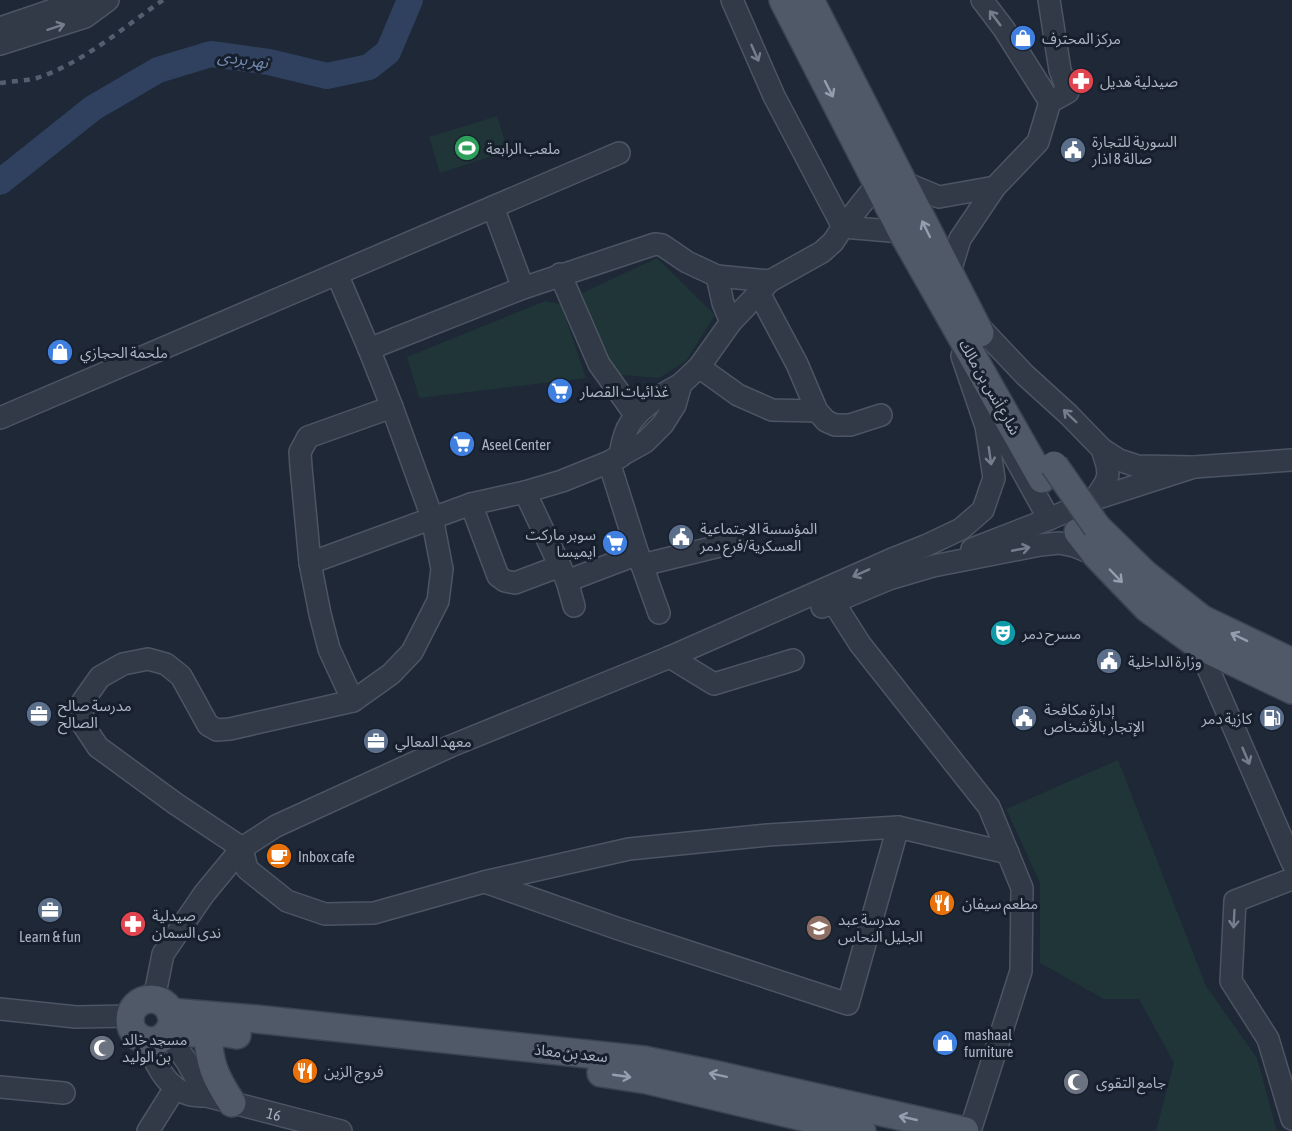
<svg xmlns="http://www.w3.org/2000/svg" width="1292" height="1131" font-family="'Asap Condensed','Noto Sans Arabic',sans-serif">
	<rect width="100%" height="100%" fill="#1e2837"/>
	<g fill="#203538">
		<path d="M 497,116 L 508,151 L 440,173 L 429,137 Z"/>
		<path d="M 657,258 L 715,315 L 686,361 L 659,378 L 610,374 L 582,293 Z"/>
		<path d="M 545,301 L 561,304 L 586,378 L 419,398 L 407,357 Z"/>
		<path d="M 1118,760 L 1206,986 L 1257,1058 L 1277,1131 L 1156,1131 L 1174,1063 L 1139,999 L 1104,999 L 1040,963 L 1040,883 L 1006,809 Z"/>
	</g>
	<g fill="none" stroke-linecap="round" stroke-linejoin="round">
		<path stroke="#2f415e" stroke-width="26" d="M 0,182 L 93,108 L 158,70 L 211,54 L 269,62 L 327,76 L 369,67 L 388,52 L 410,0"/>
		<g stroke="#4c5563" stroke-width="24">
			<g id="minor">
				<path d="M 732,0 L 774,96 L 843,227 L 902,232"/>
				<path d="M 982,0 L 1004,29 L 1050,102"/>
				<path d="M 0,28 L 82,0"/>
				<path d="M 0,44 L 85,17 L 108,0"/>
				<path d="M 903,182 L 939,197 L 995,187"/>
				<path d="M 493,207 L 523,288"/>
				<path d="M 337,274 L 369,349"/>
				<path d="M 560,274 L 599,364 L 636,416"/>
				<path d="M 949,275 L 960,239 L 995,187 L 1038,142 L 1050,102 L 1068,92 L 1060,70 L 1049,0"/>
				<path d="M 717,276 L 723,303 L 731,322"/>
				<path d="M 770,281 L 717,276 L 687,262 L 662,245 L 655,244 L 523,288 L 369,349 L 392,407 L 432,517 L 442,569 L 438,601 L 412,652 L 391,674 L 353,701 L 230,729 L 217,730 L 208,725 L 181,676 L 166,664 L 148,659 L 123,664 L 100,677 L 83,701 L 82,723 L 98,747 L 176,804 L 242,848 L 247,869 L 287,901 L 325,914 L 374,913 L 484,882 L 629,849 L 768,835 L 898,827 L 1008,853"/>
				<path d="M 759,293 L 797,364 L 817,411 L 826,421 L 835,425 L 850,425 L 881,415"/>
				<path d="M 973,320 L 1025,375 L 1069,415 L 1102,449 L 1107,465 L 1108,474 L 1106,482 L 1095,499"/>
				<path d="M 699,367 L 738,395 L 772,410 L 817,411"/>
				<path d="M 0,418 L 619,153"/>
				<path d="M 1003,436 L 1049,519"/>
				<path d="M 1102,449 L 1119,460 L 1137,466 L 1194,467 L 1292,460"/>
				<path d="M 620,457 C 621,447 623,438 627,429 C 636,410 664,393 681,384"/>
				<path d="M 609,462 L 638,554 L 659,613"/>
				<path d="M 525,492 L 567,581 L 574,606"/>
				<path d="M 471,504 L 498,576 L 505,581 L 515,583 L 560,566"/>
				<path d="M 972,549 L 1049,519 L 1095,499 L 1194,467"/>
				<path d="M 310,563 L 471,504 L 525,492 L 562,481 L 609,462 L 645,442 L 663,424 L 675,405 L 681,384 L 699,367 L 731,322 L 770,281 L 822,252 L 833,242 L 843,227 L 878,183"/>
				<path d="M 642,565 L 732,543"/>
				<path d="M 567,581 L 638,554"/>
				<path d="M 825,589 L 860,644 L 989,807 L 1022,888 L 1021,971 L 970,1131"/>
				<path d="M 822,607 L 889,579 L 933,566 L 1040,545 L 1059,543 L 1074,546 L 1096,555"/>
				<path d="M 1198,645 L 1292,862"/>
				<path d="M 670,657 L 714,684 L 793,660"/>
				<path d="M 353,701 L 329,649 L 320,614 L 310,563 L 301,467 L 300,452 L 308,437 L 392,407"/>
				<path d="M 1292,879 L 1235,901 L 1231,981 L 1268,1039 L 1292,1119"/>
				<path d="M 485,882 L 619,929 L 848,1004 L 898,827"/>
				<path d="M 154,999 L 163,954 L 204,894 L 242,848 L 276,826 L 451,746 L 670,657 L 890,560 L 925,546 L 961,529 L 983,510 L 994,478 L 986,426 L 962,356"/>
				<path d="M 0,1009 L 76,1017 L 130,1016"/>
				<path d="M 167,1033 L 187,1062 L 206,1096"/>
				<path id="s1" d="M 147,1040 C 154,1063 166,1089 191,1095 C 196,1096 201,1096 206,1096 L 341,1131"/>
				<path d="M 0,1087 L 64,1093"/>
				<path d="M 148,1131 L 175,1088"/>
			</g>
		</g>
		<g stroke="#3b4351" stroke-width="30">
			<g id="major">
				<path d="M 783,0 L 902,232 L 1042,479"/>
				<path d="M 810,0 L 980,333"/>
				<path d="M 1097,527 L 1144,573 L 1202,619 L 1292,662"/>
				<path d="M 1078,532 L 1096,555 L 1147,608 L 1198,645 L 1292,690"/>
				<circle cx="151" cy="1020" r="21"/>
				<path d="M 170,1012 L 256,1019 L 644,1060 L 713,1074 L 965,1131"/>
				<path d="M 167,1033 L 225,1033 L 237,1035"/>
				<path d="M 208,1033 C 209,1064 215,1077 232,1103"/>
				<path d="M 601,1073 L 647,1080 L 862,1131"/>
			</g>
		</g>
		<use href="#minor" stroke="#323a48" stroke-width="21"/>
		<use href="#major" stroke="#4f5968" stroke-width="27"/>
		<path stroke="#535e6f" stroke-width="4.5" stroke-dasharray="6 6" stroke-linecap="butt" d="M 0,83 C 12,81 25,81 37,78 C 83,63 124,27 163,0"/>
		<g stroke="#3b4351" stroke-width="30" stroke-linecap="butt">
			<path id="major-bridge" d="M 1054,465 L 1097,527"/>
		</g>
		<use href="#major-bridge" stroke="#4f5968" stroke-width="27"/>
	</g>
	<defs><path id="oneway-shaft" d="M-6 0H5M1.5-3L5.5 0L1.5 3" fill="none" stroke-width="1.6" stroke-linecap="round" stroke-linejoin="round" transform="scale(1.5)"/></defs>
	<g stroke="#757e8d">
		<use href="#oneway-shaft" transform="translate(995 18) rotate(-127)"/>
		<use href="#oneway-shaft" transform="translate(56 27) rotate(-18)"/>
		<use href="#oneway-shaft" transform="translate(755 53) rotate(66)"/>
		<use href="#oneway-shaft" transform="translate(1070 416) rotate(-136)"/>
		<use href="#oneway-shaft" transform="translate(990 456) rotate(82)"/>
		<use href="#oneway-shaft" transform="translate(1021 549) rotate(-11)"/>
		<use href="#oneway-shaft" transform="translate(861 573) rotate(156)"/>
		<use href="#oneway-shaft" transform="translate(1246 756) rotate(67)"/>
		<use href="#oneway-shaft" transform="translate(1234 919) rotate(93)"/>
	</g>
	<g stroke="#959eae">
		<use href="#oneway-shaft" transform="translate(829 89) rotate(63)"/>
		<use href="#oneway-shaft" transform="translate(926 229) rotate(-116)"/>
		<use href="#oneway-shaft" transform="translate(1116 576) rotate(46)"/>
		<use href="#oneway-shaft" transform="translate(1239 637) rotate(-154)"/>
		<use href="#oneway-shaft" transform="translate(718 1075) rotate(-168)"/>
		<use href="#oneway-shaft" transform="translate(622 1076) rotate(8)"/>
		<use href="#oneway-shaft" transform="translate(908 1118) rotate(-167)"/>
	</g>
	<defs>
		<g id="shop-disc" transform="scale(1.35)"><circle r="9.5" fill="#3f7fe0" stroke="#181f2c"/><path d="M-5-2.5h2.3a2.7 3.5 0 0 1 5.4 0H5L5.5 6h-11ZM-1.5-2.5h3a1.5 2.3 0 0 0-3 0Z" fill="#fff"/></g>
		<g id="pharmacy-disc" transform="scale(1.35)"><circle r="9.5" fill="#e0444e" stroke="#181f2c"/><path d="M-2-6h4v4h4v4h-4v4h-4v-4h-4v-4h4Z" fill="#fff"/></g>
		<g id="stadium-disc" transform="scale(1.35)"><circle r="9.5" fill="#2e9e5b" stroke="#181f2c"/><path d="M0-5a6.5 5 0 1 0 0 10a6.5 5 0 1 0 0-10ZM-3.5-1.8h7v3.6h-7Z" fill="#fff"/></g>
		<g id="civic-disc" transform="scale(1.35)"><circle r="9.5" fill="#5c6f8a" stroke="#181f2c"/><path d="M-.6-6.5H3V-4.5H.6V-3L4-1V1h2V6H-6V1h2V-1L-.6-3ZM-1.2 2.5V6h2.4V2.5Z" fill="#fff"/></g>
		<g id="supermarket-disc" transform="scale(1.35)"><circle r="9.5" fill="#3f7fe0" stroke="#181f2c"/><path d="M-6-5.5h2.5l.6 2H6L4.5 2H-2.5L-4.4-4H-6ZM-1.5 3.2a1.3 1.3 0 1 0 .1 0ZM3 3.2a1.3 1.3 0 1 0 .1 0Z" fill="#fff"/></g>
		<g id="theatre-disc" transform="scale(1.35)"><circle r="9.5" fill="#0f9aa8" stroke="#181f2c"/><path d="M-5-5.5Q0-4 5-5.5V0Q5 5 0 6Q-5 5-5 0ZM-3.3-2.5H-1v1.5H-3.3ZM1-2.5H3.3v1.5H1ZM-2.8 1Q0 5.5 2.8 1Z" fill="#fff"/></g>
		<g id="office-disc" transform="scale(1.35)"><circle r="9.5" fill="#5c6f8a" stroke="#181f2c"/><path d="M-6-3h4V-5.5h4V-3h4V5H-6ZM-1-4.5V-3h2v-1.5ZM-6 0V1H6V0Z" fill="#fff"/></g>
		<g id="fuel-disc" transform="scale(1.35)"><circle r="9.5" fill="#5c6f8a" stroke="#181f2c"/><path d="M-5.5-6h7V0h2V4h1.3V-2.5L3-4.5l.8-.8L6-3V5H2.5V1h-1V6h-7ZM-4.2-4.7v3.2H.2V-4.7Z" fill="#fff"/></g>
		<g id="cafe-disc" transform="scale(1.35)"><circle r="9.5" fill="#e8710a" stroke="#181f2c"/><path d="M-5.5-4.5H6V0H3Q3 3.5 0 3.5H-2.5Q-5.5 3.5-5.5 0ZM3-3.2v2h1.7v-2ZM-6 4.5H4V6H-6Z" fill="#fff"/></g>
		<g id="restaurant-disc" transform="scale(1.35)"><circle r="9.5" fill="#e8710a" stroke="#181f2c"/><path d="M-5-6h1v4h1v-4h1v4h1v-4h1v5L-1.5 .5V6h-2V.5L-5-1ZM5-6V6H3V1.5H1.5Q1.5-4 5-6Z" fill="#fff"/></g>
		<g id="school-disc" transform="scale(1.35)"><circle r="9.5" fill="#8d6e63" stroke="#181f2c"/><path d="M0-5L7-2L0 1L-7-2ZM-4 1L0 2.5L4 1V4Q0 6-4 4Z" fill="#fff"/></g>
		<g id="mosque-disc" transform="scale(1.35)"><circle r="9.5" fill="#6b7280" stroke="#181f2c"/><path d="M3.5-4.9A6 6 0 1 0 3.5 4.9A5 5 0 1 1 3.5-4.9Z" fill="#fff"/></g>
	</defs>
	<g fill-rule="evenodd">
		<use href="#shop-disc" x="1023" y="38"/>
		<use href="#pharmacy-disc" x="1081" y="81"/>
		<use href="#stadium-disc" x="467" y="148"/>
		<use href="#civic-disc" x="1073" y="150"/>
		<use href="#shop-disc" x="60" y="352"/>
		<use href="#supermarket-disc" x="560" y="391"/>
		<use href="#supermarket-disc" x="462" y="444"/>
		<use href="#civic-disc" x="681" y="537"/>
		<use href="#supermarket-disc" x="615" y="543"/>
		<use href="#theatre-disc" x="1003" y="633"/>
		<use href="#civic-disc" x="1109" y="661"/>
		<use href="#office-disc" x="39" y="714"/>
		<use href="#civic-disc" x="1024" y="718"/>
		<use href="#fuel-disc" x="1272" y="718"/>
		<use href="#office-disc" x="376" y="741"/>
		<use href="#cafe-disc" x="279" y="856"/>
		<use href="#restaurant-disc" x="942" y="903"/>
		<use href="#office-disc" x="50" y="910"/>
		<use href="#pharmacy-disc" x="133" y="924"/>
		<use href="#school-disc" x="819" y="928"/>
		<use href="#shop-disc" x="945" y="1043"/>
		<use href="#mosque-disc" x="102" y="1048"/>
		<use href="#restaurant-disc" x="305" y="1071"/>
		<use href="#mosque-disc" x="1076" y="1082"/>
	</g>
	<g text-anchor="middle" dominant-baseline="central" stroke-width="6" stroke-linejoin="round" paint-order="stroke">
		<g font-size="15" fill="#acb5c5" stroke="#181f2c" text-anchor="start">
			<text x="1042" y="38">مركز المحترف</text>
			<text x="1100" y="81">صيدلية هديل</text>
			<text x="1092" y="141">السورية للتجارة<tspan x="1092" dy="17">صالة 8 اذار</tspan></text>
			<text x="486" y="148">ملعب الرابعة</text>
			<text x="80" y="352">ملحمة الحجازي</text>
			<text x="580" y="391">غذائيات القصار</text>
			<text x="482" y="444">Aseel Center</text>
			<text x="700" y="528">المؤسسة الاجتماعية<tspan x="700" dy="17">العسكرية/فرع دمر</tspan></text>
			<text x="596" y="534" text-anchor="end">سوبر ماركت<tspan x="596" dy="17">ايميسا</tspan></text>
			<text x="1022" y="633">مسرح دمر</text>
			<text x="1128" y="661">وزارة الداخلية</text>
			<text x="58" y="705">مدرسة صالح<tspan x="58" dy="17">الصالح</tspan></text>
			<text x="1044" y="709">إدارة مكافحة<tspan x="1044" dy="17">الإتجار بالأشخاص</tspan></text>
			<text x="1252" y="718" text-anchor="end">كازية دمر</text>
			<text x="395" y="741">معهد المعالي</text>
			<text x="298" y="856">Inbox cafe</text>
			<text x="962" y="903">مطعم سيفان</text>
			<text x="152" y="915">صيدلية<tspan x="152" dy="17">ندى السمان</tspan></text>
			<text x="838" y="919">مدرسة عبد<tspan x="838" dy="17">الجليل النحاس</tspan></text>
			<text x="50" y="936" text-anchor="middle">Learn &amp; fun</text>
			<text x="964" y="1034">mashaal<tspan x="964" dy="17">furniture</tspan></text>
			<text x="122" y="1039">مسجد خالد<tspan x="122" dy="17">بن الوليد</tspan></text>
			<text x="324" y="1071">فروج الزين</text>
			<text x="1096" y="1082">جامع التقوى</text>
		</g>
		<g font-size="15" fill="#acb5c5" stroke="#181f2c">
			<text transform="translate(990 387) rotate(60)">شارع أنس بن مالك</text>
			<text transform="translate(571 1053) rotate(6)">سعد بن معاذ</text>
			<text stroke="none"><textPath href="#s1" startOffset="159">16</textPath></text>
		</g>
		<g font-size="16" font-style="italic" fill="#728ab0" stroke="#181f2c">
			<text transform="translate(243 59) rotate(8)">نهر بردى</text>
		</g>
	</g>
</svg>
